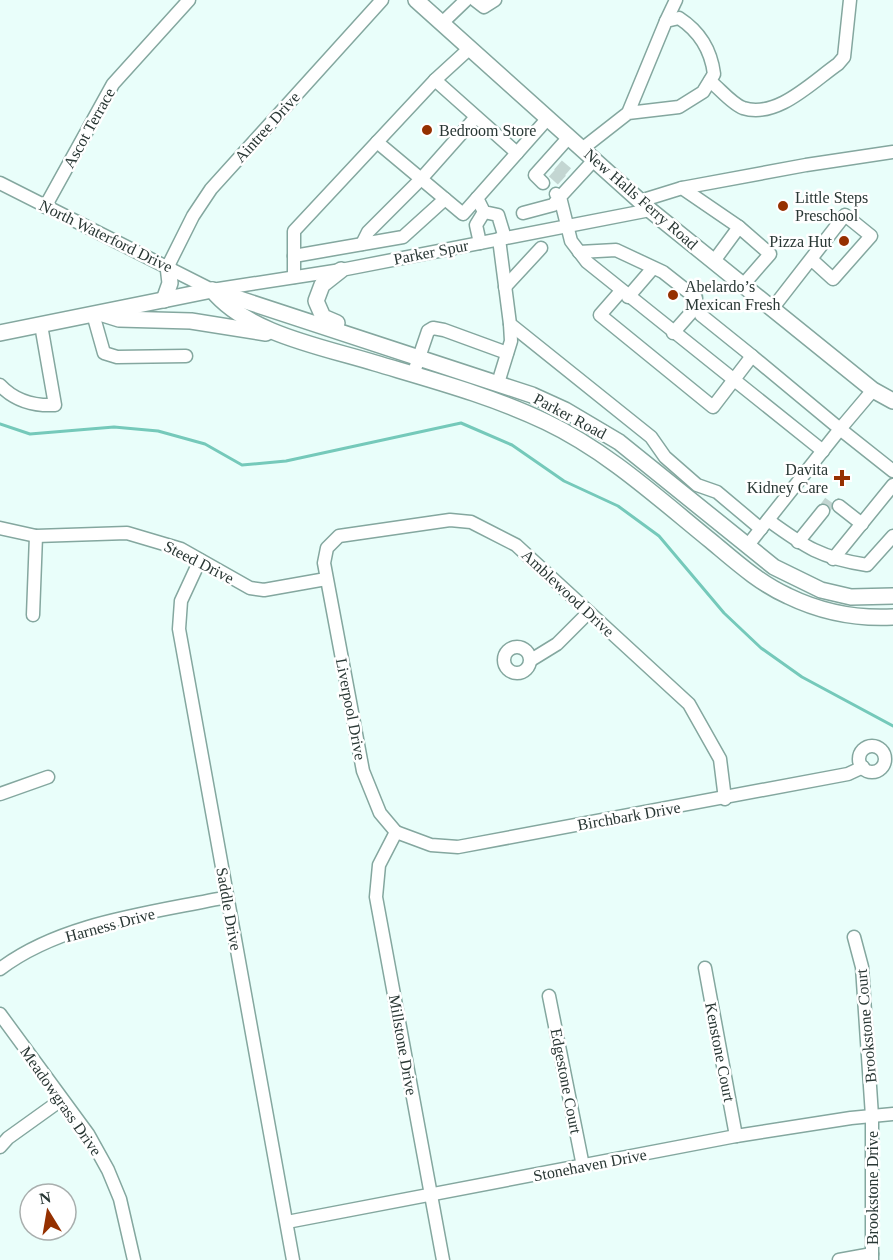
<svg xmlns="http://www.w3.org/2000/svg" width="893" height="1260" font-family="'Times New Roman',serif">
	<rect width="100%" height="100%" fill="#e9fefa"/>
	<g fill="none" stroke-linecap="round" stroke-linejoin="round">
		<path stroke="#75c9ba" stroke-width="3" d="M 0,424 L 30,434 L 114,427 L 158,431 L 205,444 L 242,465 L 286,461 L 461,423 L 512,445 L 564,481 L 618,506 L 659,536 L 724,613 L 761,648 L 802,677 L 893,726"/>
		<g stroke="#c3d6d2" stroke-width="12" stroke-dasharray="12 6" stroke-linecap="butt">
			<path d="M 558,165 L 571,176"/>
			<path d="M 553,172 L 564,182"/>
			<path d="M 823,511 L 831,500 L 839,506"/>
		</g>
		<g stroke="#84a79f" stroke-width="15">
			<g id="minor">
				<path d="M 475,0 L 484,7 L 495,0"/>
				<path d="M 666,21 L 676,0"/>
				<path d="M 442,23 L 466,0"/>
				<path d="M 435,80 L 517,153"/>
				<path d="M 710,81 C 720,89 732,104 743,108 C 777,119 812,82 838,64 L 844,57 L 850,0"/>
				<path d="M 377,142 L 463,214 L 548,118"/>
				<path d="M 582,149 L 628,113 L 679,107 L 703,92 L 714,74 C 711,50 699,31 679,18 L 666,21 L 628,113"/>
				<path d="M 594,160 L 560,197 L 571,241 L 587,262 L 823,451"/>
				<path d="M 0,183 L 212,290 L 341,270 L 650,210"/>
				<path d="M 543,183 L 535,175 L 569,137"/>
				<path d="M 682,188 L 806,165 L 893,152"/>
				<path d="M 477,198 L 484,212 L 498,215 L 505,238"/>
				<path d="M 640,201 L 682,188 L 739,227"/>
				<path d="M 45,207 L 113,84 L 189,0"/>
				<path d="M 523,213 L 553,205 L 560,197 L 556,194"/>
				<path d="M 499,239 L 510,324 L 651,437 L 665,457 L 697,485 L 717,492 L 761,529"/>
				<path d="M 480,243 L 476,225 L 484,212"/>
				<path d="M 362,244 L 368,232 L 421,179 L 476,117"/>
				<path d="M 579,252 L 616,250 L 663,272 L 696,298 L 696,307 L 673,333"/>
				<path d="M 294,256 L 403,237 L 445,199"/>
				<path d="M 714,261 L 739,227 L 770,254 L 743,285"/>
				<path d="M 168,266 L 193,216 L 211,189 L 382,0"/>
				<path d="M 294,277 L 294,231 L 435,80 L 470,48"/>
				<path d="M 505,287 L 541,248"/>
				<path d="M 621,291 L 600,315 L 713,407 L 752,356 L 840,429 L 748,545"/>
				<path d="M 628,297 L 653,268"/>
				<path d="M 772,309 L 845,215 L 871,236 L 833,279 L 811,259"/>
				<path d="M 93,314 L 104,353 L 117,357 L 186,356"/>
				<path d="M 701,315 L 752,356"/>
				<path d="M 413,375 L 428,331 L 433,328 L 444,330 L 507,353"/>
				<path d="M 498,383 L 511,341 L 510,324"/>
				<path d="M 0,385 C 14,400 34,406 55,405 L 41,325"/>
				<path d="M 873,390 L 840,429 L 893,471"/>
				<path d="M 839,506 L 862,524"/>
				<path d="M 768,520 C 805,547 821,558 867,565 L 893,536"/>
				<path d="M 0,528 L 36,536 L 127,533 L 181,549 L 250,588 L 264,590 L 326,579"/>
				<path d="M 798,542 L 823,511"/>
				<path d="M 833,559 L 893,485"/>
				<path d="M 200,560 L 181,601 L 179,629 L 293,1260"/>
				<path d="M 33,615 L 36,536"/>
				<circle cx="517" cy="660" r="13"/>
				<path d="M 531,660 L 557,644 L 589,612"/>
				<circle cx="872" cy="759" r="13"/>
				<path d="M 0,794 L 48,777"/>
				<path d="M 396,832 L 380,813 L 363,771 L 324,563 L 327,548 L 339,536 L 450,520 L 471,522 L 516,545 L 689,704 L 720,759 L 725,799"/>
				<path d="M 396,832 L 431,845 L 458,847 L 848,774 L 863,767"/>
				<path d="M 396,832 L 379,865 L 376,897 L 443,1260"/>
				<path d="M 854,937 L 862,967 L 872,1116 L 872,1260"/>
				<path d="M 705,968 L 736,1136"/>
				<path d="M 0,969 C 62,922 152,913 227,897"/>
				<path d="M 549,996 L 583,1166"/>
				<path d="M 0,1014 L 88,1134 L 108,1170 L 120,1199 L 134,1260"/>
				<path d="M 0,1147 L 8,1138 L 61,1100"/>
				<path d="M 287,1222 L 736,1136 L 851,1118 L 893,1114"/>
				<path d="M 839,1260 L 872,1254"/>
			</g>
		</g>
		<g stroke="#84a79f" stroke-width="18">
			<g id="major">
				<path d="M 416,0 L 650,210 L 873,390 L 893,401"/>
				<path d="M 212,290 C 248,334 323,347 375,363 C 432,380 492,396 546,422 C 607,451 658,498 711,541 C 735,561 759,583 788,596 C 821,612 856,619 893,617"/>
				<path d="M 164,300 L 170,283 L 168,266"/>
				<path d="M 103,314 L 119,319 L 191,321 L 266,333"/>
				<path d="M 337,323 L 323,317 L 316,301 L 322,285 L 341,270"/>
				<path d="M 0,333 L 212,290 L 532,395 L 565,410 L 619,442 L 774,567 L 821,590 L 851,597 L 893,596"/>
			</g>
		</g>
		<use href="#minor" stroke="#fff" stroke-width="12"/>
		<use href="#major" stroke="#fff" stroke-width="15"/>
	</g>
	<g fill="#953000" stroke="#fff" stroke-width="2">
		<circle cx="427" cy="130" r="6"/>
		<circle cx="783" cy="206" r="6"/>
		<circle cx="844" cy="241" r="6"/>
		<circle cx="673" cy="295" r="6"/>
		<path d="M839 469h6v6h6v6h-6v6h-6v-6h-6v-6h6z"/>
	</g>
	<g text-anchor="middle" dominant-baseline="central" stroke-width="5" stroke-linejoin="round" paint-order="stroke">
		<g font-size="16" fill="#293734" stroke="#fff">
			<text transform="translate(267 127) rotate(-48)">Aintree Drive</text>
			<text transform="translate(89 128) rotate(-61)">Ascot Terrace</text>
			<text transform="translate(641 199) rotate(41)">New Halls Ferry Road</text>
			<text transform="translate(106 236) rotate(26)">North Waterford Drive</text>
			<text transform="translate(431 252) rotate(-11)">Parker Spur</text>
			<text transform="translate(570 416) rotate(28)">Parker Road</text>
			<text transform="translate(199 562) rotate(27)">Steed Drive</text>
			<text transform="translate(568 593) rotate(43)">Amblewood Drive</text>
			<text transform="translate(351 709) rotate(79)">Liverpool Drive</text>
			<text transform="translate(629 816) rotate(-10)">Birchbark Drive</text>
			<text transform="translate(229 909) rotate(80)">Saddle Drive</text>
			<text transform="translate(110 925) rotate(-15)">Harness Drive</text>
			<text transform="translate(866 1026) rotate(-95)">Brookstone Court</text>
			<text transform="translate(403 1045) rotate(80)">Millstone Drive</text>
			<text transform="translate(720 1052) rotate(79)">Kenstone Court</text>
			<text transform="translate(566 1081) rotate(79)">Edgestone Court</text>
			<text transform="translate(61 1101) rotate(55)">Meadowgrass Drive</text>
			<text transform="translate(590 1165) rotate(-11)">Stonehaven Drive</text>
			<text transform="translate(872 1188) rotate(-90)">Brookstone Drive</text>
		</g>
		<g font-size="16" fill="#293734" stroke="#fff" text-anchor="start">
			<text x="439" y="130">Bedroom Store</text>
			<text x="795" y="197">Little Steps<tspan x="795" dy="18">Preschool</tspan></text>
			<text x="832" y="241" text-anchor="end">Pizza Hut</text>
			<text x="685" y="286">Abelardo’s<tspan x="685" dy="18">Mexican Fresh</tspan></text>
			<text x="828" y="469" text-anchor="end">Davita<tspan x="828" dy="18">Kidney Care</tspan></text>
		</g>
	</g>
	<g transform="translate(48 1212) rotate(349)"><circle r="28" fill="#ffffff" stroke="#a9afae" stroke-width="1.5"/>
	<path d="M0-4.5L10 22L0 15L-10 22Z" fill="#953000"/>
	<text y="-9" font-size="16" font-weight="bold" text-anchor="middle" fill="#293734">N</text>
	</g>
</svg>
